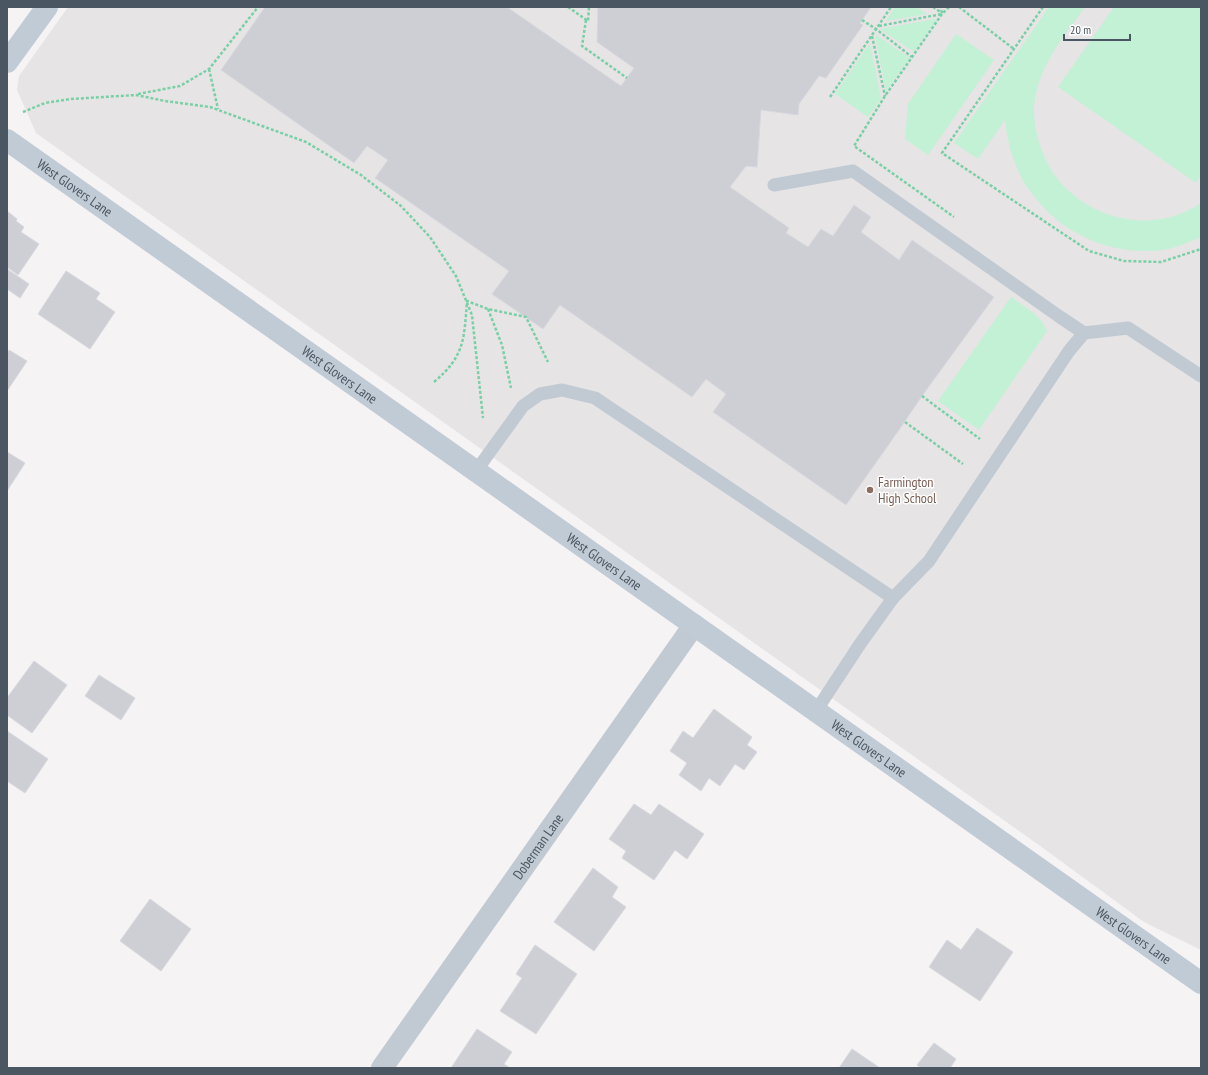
<svg xmlns="http://www.w3.org/2000/svg" width="1208" height="1075" font-family="'PT Sans Narrow',sans-serif">
	<rect width="100%" height="100%" fill="#f5f3f3"/>
	<path fill="#e6e4e5" d="M 68,7 L 1201,7 L 1201,950 L 1144,922 L 1043,848 L 36,133 L 17,90 L 19,76 Z"/>
	<g fill="#c3f1d5">
		<path d="M 895,7 L 917,7 L 927,14 L 886,21 Z"/>
		<path d="M 1049,7 L 1085,7 C 1062,39 1036,69 1034,109 C 1034,123 1037,138 1042,151 C 1045,158 1048,166 1053,173 C 1086,220 1152,236 1201,203 L 1201,237 C 1189,242 1176,248 1163,250 C 1114,256 1064,236 1034,196 C 1030,191 1025,185 1022,179 C 1016,166 1010,152 1008,139 C 1006,133 1006,126 1005,120 L 978,159 L 954,143 Z"/>
		<path d="M 1114,7 L 1201,7 L 1201,175 L 1196,183 L 1058,87 Z"/>
		<path d="M 934,19 L 936,20 L 914,52 L 880,29 Z"/>
		<path d="M 956,34 L 994,60 L 928,155 L 905,139 L 908,104 Z"/>
		<path d="M 876,35 L 910,58 L 886,91 L 875,36 Z"/>
		<path d="M 870,43 L 881,99 L 868,117 L 835,94 Z"/>
		<path d="M 1011,297 C 1025,307 1041,315 1047,331 L 979,430 L 938,401 Z"/>
	</g>
	<g fill="#cdcfd5" stroke="#d7d9de">
		<path d="M 265,7 L 507,7 L 621,86 L 634,68 L 597,42 L 598,7 L 871,7 L 860,23 L 863,25 L 826,78 L 819,76 L 799,104 L 798,115 L 761,110 L 757,167 L 746,166 L 730,187 L 789,228 L 786,233 L 808,247 L 821,229 L 833,236 L 854,205 L 871,217 L 861,232 L 899,260 L 912,240 L 994,297 L 922,396 L 899,430 L 846,505 L 713,412 L 726,394 L 706,379 L 692,397 L 560,305 L 543,329 L 492,294 L 509,271 L 375,178 L 388,160 L 367,146 L 354,163 L 221,70 Z"/>
		<path d="M 7,211 L 17,219 L 16,221 L 24,227 L 21,232 L 39,244 L 18,275 L 7,267 Z"/>
		<path d="M 7,269 L 29,284 L 20,298 L 7,289 Z"/>
		<path d="M 66,271 L 100,293 L 96,299 L 115,312 L 90,349 L 38,314 Z"/>
		<path d="M 9,350 L 27,361 L 7,391 L 7,354 Z"/>
		<path d="M 7,452 L 25,463 L 7,491 Z"/>
		<path d="M 34,661 L 67,685 L 32,733 L 7,715 L 7,698 Z"/>
		<path d="M 99,675 L 135,698 L 121,720 L 85,696 Z"/>
		<path d="M 714,709 L 752,737 L 747,745 L 757,752 L 744,770 L 735,764 L 720,786 L 709,778 L 701,791 L 679,775 L 687,763 L 670,751 L 683,731 L 693,738 Z"/>
		<path d="M 7,731 L 48,759 L 25,793 L 7,781 Z"/>
		<path d="M 634,804 L 651,815 L 659,804 L 704,834 L 687,859 L 675,850 L 654,880 L 622,858 L 626,851 L 609,839 Z"/>
		<path d="M 593,868 L 618,887 L 612,897 L 626,907 L 594,951 L 554,922 Z"/>
		<path d="M 150,899 L 191,929 L 161,971 L 120,941 Z"/>
		<path d="M 977,928 L 1013,952 L 980,1001 L 929,967 L 947,940 L 961,950 Z"/>
		<path d="M 535,945 L 577,974 L 536,1034 L 500,1011 L 522,978 L 516,974 Z"/>
		<path d="M 477,1029 L 512,1052 L 504,1064 L 510,1068 L 451,1068 Z"/>
		<path d="M 934,1043 L 956,1059 L 950,1068 L 921,1068 L 917,1065 Z"/>
		<path d="M 852,1049 L 880,1068 L 839,1068 Z"/>
	</g>
	<g fill="none" stroke-linecap="round" stroke-linejoin="round">
		<g stroke="#7ad0a6" stroke-width="2.5" stroke-dasharray="3 2" stroke-linecap="butt">
			<path d="M 568,7 L 588,21 L 589,7"/>
			<path d="M 933,7 L 942,13"/>
			<path d="M 949,7 L 942,14 L 885,96 L 854,146 L 954,217"/>
			<path d="M 959,7 L 1014,49"/>
			<path d="M 1043,7 L 942,153 L 1089,251 L 1124,261 L 1161,262 L 1201,249"/>
			<path d="M 586,20 L 582,46 L 627,78"/>
			<path d="M 862,20 L 876,29 L 912,57"/>
			<path d="M 879,26 L 942,14 L 941,7"/>
			<path d="M 872,36 L 885,96"/>
			<path d="M 209,69 L 218,109"/>
			<path d="M 138,94 L 180,86 L 209,69 L 258,7"/>
			<path d="M 830,97 L 891,7"/>
			<path d="M 23,112 L 45,103 L 71,99 L 136,95 L 165,101 L 210,107 L 306,142 L 361,175 L 401,206 L 430,237 L 456,276 L 472,315 L 483,418"/>
			<path d="M 488,309 L 502,345 L 511,388"/>
			<path d="M 434,382 C 465,356 464,339 467,301 L 488,309 L 526,317 L 548,362"/>
			<path d="M 922,396 L 980,439"/>
			<path d="M 905,422 L 963,464"/>
		</g>
		<g stroke="#c1cad2" stroke-width="13">
			<path d="M 774,185 L 853,171 L 1060,317 L 1084,333"/>
			<path d="M 476,471 L 523,406 L 540,394 L 562,390 L 595,398 L 893,598 L 860,644 L 816,711"/>
			<path d="M 893,598 L 929,561 L 1069,351 L 1084,333 L 1128,328 L 1201,376"/>
		</g>
		<path stroke="#c1cad2" stroke-width="22" id="s1" d="M 382,1068 L 694,625"/>
		<g stroke="#c1cbd6" stroke-width="22">
			<path d="M 7,62 L 47,7"/>
			<path id="s2" d="M 7,140 L 1201,983"/>
		</g>
	</g>
	<circle fill="#8d6e63" stroke="#fff" stroke-width="1.5" cx="870" cy="490" r="4"/>
	<g text-anchor="middle" dominant-baseline="central" stroke-width="3" stroke-linejoin="round" paint-order="stroke">
		<g font-size="14" fill="#4a5661" stroke="#fff">
			<text stroke="none"><textPath href="#s2" startOffset="83">West Glovers Lane</textPath></text>
			<text stroke="none"><textPath href="#s2" startOffset="407">West Glovers Lane</textPath></text>
			<text stroke="none"><textPath href="#s2" startOffset="731">West Glovers Lane</textPath></text>
			<text stroke="none"><textPath href="#s2" startOffset="1055">West Glovers Lane</textPath></text>
			<text stroke="none"><textPath href="#s1" startOffset="271">Doberman Lane</textPath></text>
			<text stroke="none"><textPath href="#s2" startOffset="1379">West Glovers Lane</textPath></text>
		</g>
		<g font-size="14" fill="#785e54" stroke="#fff" text-anchor="start">
			<text x="878" y="482">Farmington<tspan x="878" dy="16">High School</tspan></text>
		</g>
	</g>
	<rect width="1208" height="1075" fill="none" stroke="#4a5661" stroke-width="16"/>
	<path d="M1064 34v6h66v-6" fill="none" stroke="#4a5661" stroke-width="2"/>
	<text x="1070" y="34" font-size="12" fill="#4a5661" stroke="#ffffff" stroke-width="3" paint-order="stroke">20 m</text>
</svg>
